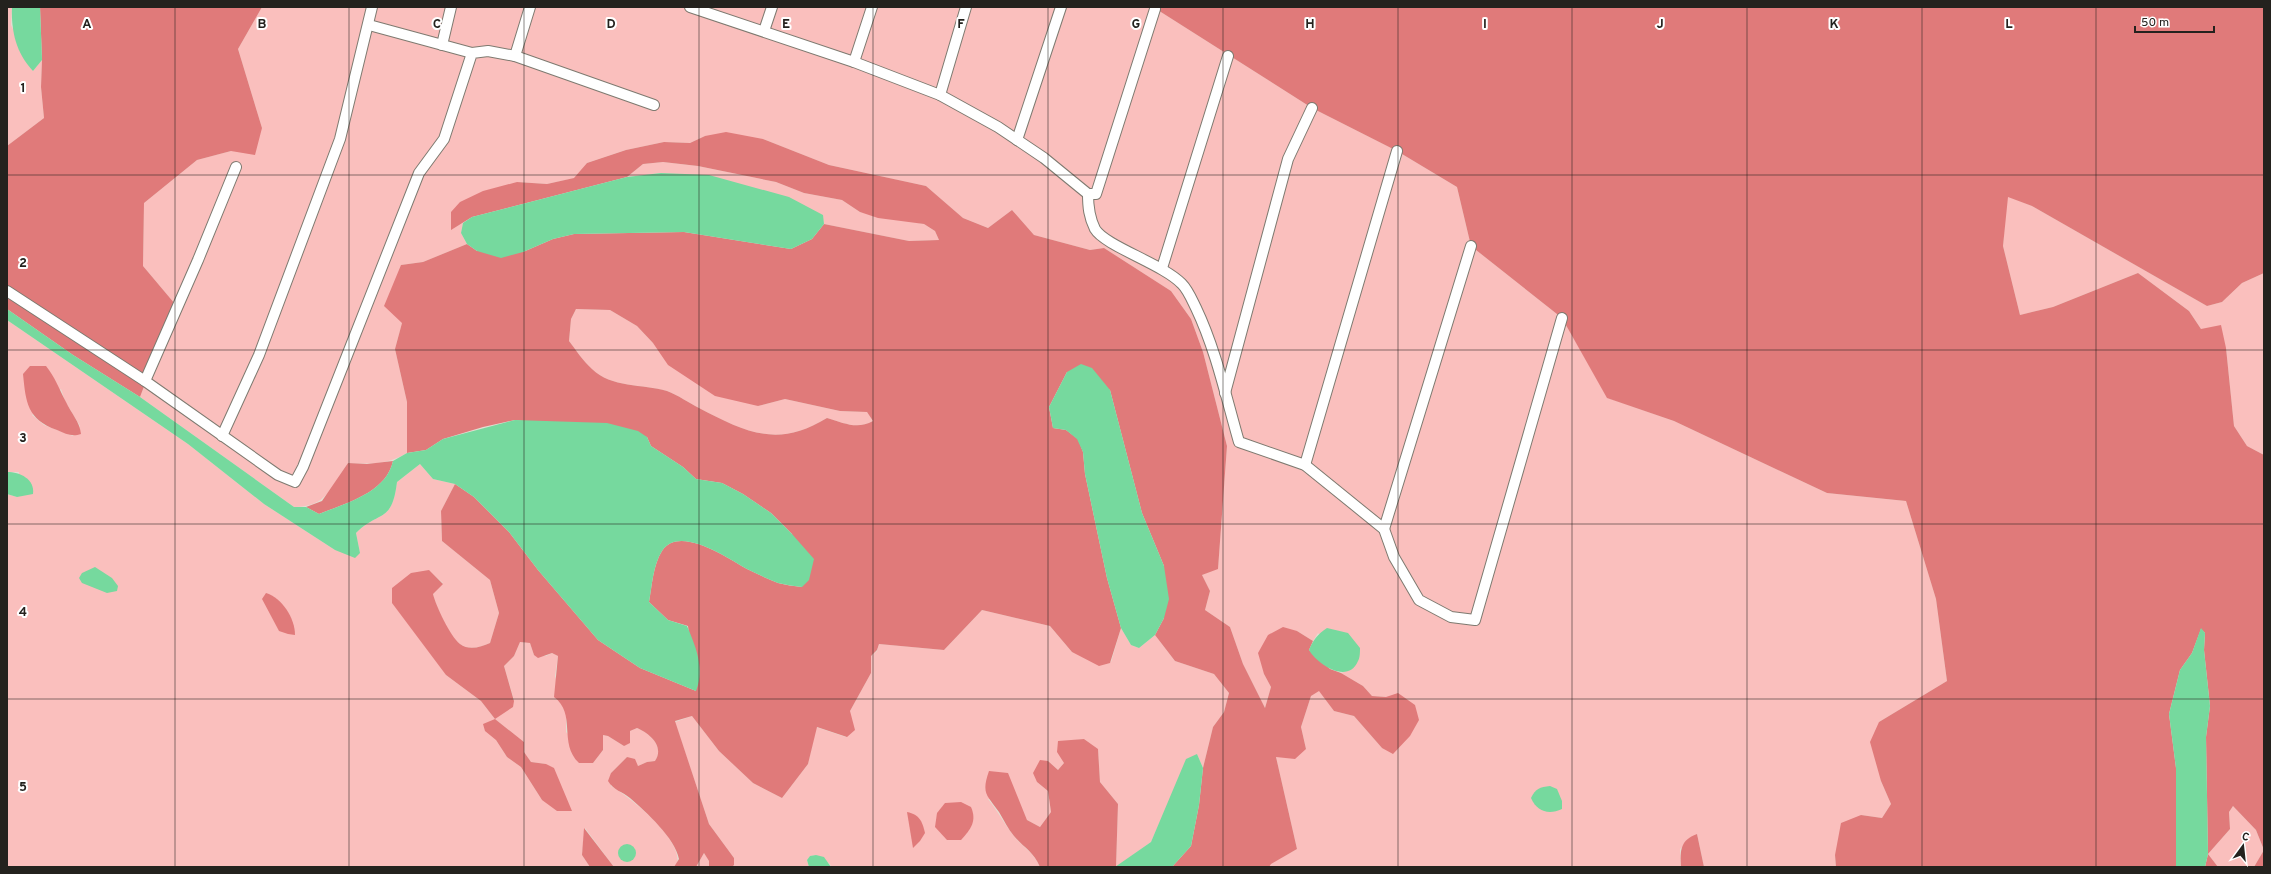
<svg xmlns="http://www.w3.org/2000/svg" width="2271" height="874" font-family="Overpass,sans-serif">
	<rect width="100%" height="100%" fill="#e3dfd3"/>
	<g fill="#fabfbd" fill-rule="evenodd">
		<path d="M 7,7 L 12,7 L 11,25 L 33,71 L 42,60 L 41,87 L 44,118 L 7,146 Z"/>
		<path d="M 262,7 L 1153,7 L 1312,108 L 1397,151 L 1457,187 L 1471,246 L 1562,318 L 1608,398 L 1674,421 L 1827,493 L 1906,501 L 1936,599 L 1947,681 L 1879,722 L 1881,781 L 1891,804 L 1882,818 L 1861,815 L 1835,855 L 1836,867 L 1704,867 L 1697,834 L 1680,849 L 1681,867 L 1269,867 L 1270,864 L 1297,849 L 1276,757 L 1306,749 L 1301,727 L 1311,696 L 1319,690 L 1334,711 L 1354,716 L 1382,748 L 1386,697 L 1372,696 L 1363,686 L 1341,673 L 1352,669 L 1318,633 L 1313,641 L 1297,631 L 1264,674 L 1271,687 L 1265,708 L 1243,664 L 1230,627 L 1205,610 L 1210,591 L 1202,575 L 1218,568 L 1227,446 L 1203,352 L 1191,319 L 1171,291 L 1104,248 L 1090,250 L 1034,235 L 1012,210 L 988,228 L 963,218 L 926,186 L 829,165 L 763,139 L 705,136 L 690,143 L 664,142 L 626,150 L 587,163 L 575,178 L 547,184 L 517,182 L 451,229 L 463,223 L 461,233 L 467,244 L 423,262 L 401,265 L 402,323 L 395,349 L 407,402 L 407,453 C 386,465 372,464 348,463 C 331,487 327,507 294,507 L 140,397 L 175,304 L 143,266 L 144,203 L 197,160 L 231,151 L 262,128 L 238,49 Z"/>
		<path d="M 663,162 L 698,166 L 776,182 L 804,193 L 842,200 L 860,212 L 924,224 L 935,231 L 939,240 L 909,241 L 824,224 L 822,215 L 661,173 L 627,177 L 643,164 Z"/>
		<path d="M 2007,196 L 2032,206 L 2207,306 L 2222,302 L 2242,283 L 2264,273 L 2264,455 L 2247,446 L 2234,426 L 2226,348 L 2201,329 L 2189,311 L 2138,273 L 2053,307 L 2020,315 L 2003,246 Z"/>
		<path d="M 576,309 L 610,310 L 637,326 L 653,343 L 758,406 L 785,399 L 840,411 L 867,412 L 873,421 C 857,430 844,423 827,418 C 778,448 747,433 699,408 C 689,403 678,395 667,391 C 643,384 611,388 592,369 C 583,361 576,350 569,341 L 571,319 Z"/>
		<path d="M 7,320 L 188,444 L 264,504 L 335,550 L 360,553 L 356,533 C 379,510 392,524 397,482 L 420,464 L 433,479 L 455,484 L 441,511 L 442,541 L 490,580 L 499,613 L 490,643 C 481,647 469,651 460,644 C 449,636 436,606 433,594 L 443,583 L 428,570 L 446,675 L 481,701 L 495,719 L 514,700 L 504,666 L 514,656 L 520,642 L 530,643 L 534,655 L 546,656 L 552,653 L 558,656 L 555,676 L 566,712 L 566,732 L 593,763 L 603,750 L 603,735 L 608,736 L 624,746 L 630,731 L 637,728 C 649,733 665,746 655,761 L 647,762 L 638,766 L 627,757 L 611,773 L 611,786 C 630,797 684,840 677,864 L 674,867 L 614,867 L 585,828 L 582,855 L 590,867 L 7,867 L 7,494 L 17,497 L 19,472 L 7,472 ZM 61,389 L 65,401 L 80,426 L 73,436 L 44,425 L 32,415 ZM 495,719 L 524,742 L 524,752 L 531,762 L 546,764 L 542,800 L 521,767 L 507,757 L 496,740 Z"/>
		<path d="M 982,610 L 1050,626 L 1072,652 L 1111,662 L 1121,628 L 1131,645 L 1139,648 L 1155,635 L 1175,661 L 1214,674 L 1229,693 L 1224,712 L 1213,727 L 1203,768 L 1197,754 L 1167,806 L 1151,842 L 1116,867 L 1118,804 L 1100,782 L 1098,750 L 1084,739 L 1058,742 L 1064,763 L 1058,770 L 1048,761 L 1037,782 L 1048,791 L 1051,812 L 1040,827 L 1027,820 L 1019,802 L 988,799 C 998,811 1004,824 1014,836 C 1023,848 1033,851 1040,867 L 831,867 L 830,864 L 816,855 L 810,856 L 807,860 L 809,867 L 732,867 L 734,865 L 734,858 L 709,824 L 675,722 L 692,716 L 719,751 L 753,783 L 782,798 L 808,764 L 816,727 L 846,737 L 850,711 L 871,673 L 871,656 L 877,651 L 879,644 L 944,650 Z"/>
		<path d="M 2233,806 L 2256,830 L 2264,850 L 2254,867 L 2218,867 L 2208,854 L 2230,829 L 2229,812 Z"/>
		<path d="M 704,853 L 709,861 L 709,867 L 696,867 Z"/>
	</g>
	<g fill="#e07a7a" fill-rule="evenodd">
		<path d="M 40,7 L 262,7 L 238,49 L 262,128 L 255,155 L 231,151 L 197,160 L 144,203 L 143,266 L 175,304 L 140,397 L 73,355 L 7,309 L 7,146 L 44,118 L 41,87 L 42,60 Z"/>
		<path d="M 1153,7 L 2264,7 L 2264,273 L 2242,283 L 2222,302 L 2207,306 L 2032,206 L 2008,197 L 2003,246 L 2020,315 L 2053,307 L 2138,273 L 2189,311 L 2201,329 L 2221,325 L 2226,348 L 2234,426 L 2247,446 L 2264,455 L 2264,867 L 2254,867 L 2264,850 L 2256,830 L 2233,806 L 2229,812 L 2230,829 L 2208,854 L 2218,867 L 2205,867 L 2208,854 L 2206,737 L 2210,706 L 2204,650 L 2205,633 L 2201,629 L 2192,653 L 2180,670 L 2169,714 L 2176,768 L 2176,867 L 1836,867 L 1835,855 L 1841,823 L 1861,815 L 1882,818 L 1891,804 L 1881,781 L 1870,742 L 1879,722 L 1947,681 L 1936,599 L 1906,501 L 1827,493 L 1674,421 L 1607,398 L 1562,318 L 1471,246 L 1457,187 L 1397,151 L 1312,108 Z"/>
		<path d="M 726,132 L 763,139 L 829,165 L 926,186 L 963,218 L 988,228 L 1012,210 L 1034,235 L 1090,250 L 1104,248 L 1171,291 L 1191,319 L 1203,352 L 1227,446 L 1218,569 L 1202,575 L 1210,591 L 1205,610 L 1230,627 L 1243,664 L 1265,708 L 1271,687 L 1264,674 L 1258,653 L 1268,635 L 1283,627 L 1297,631 L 1313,641 L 1309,650 L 1330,669 L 1341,673 L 1363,686 L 1372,696 L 1386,697 L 1398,693 L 1415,705 L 1419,720 L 1410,736 L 1393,754 L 1382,748 L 1354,716 L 1334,711 L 1319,691 L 1311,696 L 1301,727 L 1306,749 L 1295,759 L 1276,757 L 1297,849 L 1271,864 L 1269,867 L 1172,867 L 1191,846 L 1199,805 L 1203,768 L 1213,727 L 1224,712 L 1229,693 L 1214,674 L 1175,661 L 1155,635 L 1164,618 L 1164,566 L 1142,513 L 1110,390 L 1067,372 L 1049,407 L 1053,428 L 1066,430 L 1078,439 L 1083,452 L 1085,474 L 1107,578 L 1121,628 L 1110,663 L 1099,666 L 1072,652 L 1050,626 L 982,610 L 944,650 L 879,644 L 877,650 L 871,656 L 871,673 L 850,711 L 855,730 L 847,737 L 817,727 L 808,764 L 782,798 L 753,783 L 719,751 L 692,716 L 675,721 L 709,824 L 734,858 L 734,865 L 732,867 L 709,867 L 709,861 L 704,853 L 696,867 L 674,867 L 679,859 C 675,838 646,812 630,798 C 623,792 613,790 608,781 L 611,773 L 627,757 L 635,759 L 638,766 L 647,762 L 655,761 C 665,746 649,733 637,728 L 630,731 L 630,743 L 624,746 L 608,736 L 603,735 L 603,750 L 593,763 L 579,763 C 558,743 577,714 554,697 L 558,656 L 552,653 L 538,658 L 534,655 L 530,643 L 520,642 L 514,656 L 504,666 L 514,701 L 513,707 L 495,719 L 524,742 L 524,752 L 531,762 L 546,764 L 554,768 L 572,811 L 557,811 L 542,800 L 521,767 L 507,757 L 496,740 L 485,731 L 483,724 L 495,719 L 481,701 L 446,675 L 392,603 L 392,588 L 411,573 L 429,570 L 443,584 L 433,594 C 436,606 450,636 460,644 C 469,651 481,647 490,643 L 499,613 L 490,580 L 442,541 L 441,511 L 455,484 L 474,497 L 509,532 L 538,570 L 598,640 L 640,668 L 696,691 L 688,626 L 668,620 L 649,602 C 652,586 653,565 662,551 C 679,524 729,559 747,569 C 757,574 768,579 778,583 C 785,585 794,586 802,587 L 792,534 L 771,513 L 743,494 L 722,483 L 696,479 L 683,467 L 651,446 L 647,437 L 515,420 L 483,427 L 443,439 L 426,450 L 407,453 L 407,402 L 395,349 L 402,323 L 384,306 L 401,265 L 423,262 L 467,244 L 477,251 L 523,252 L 553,239 L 574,234 L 684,232 L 791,249 L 812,239 L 824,224 L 909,241 L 939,240 L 935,231 L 924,224 L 878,218 L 860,212 L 842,200 L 804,193 L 776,182 L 698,166 L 663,162 L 643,164 L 627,177 L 472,217 L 451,230 L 451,212 L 460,202 L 483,191 L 517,182 L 547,184 L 574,178 L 587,163 L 626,150 L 664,142 L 690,143 L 705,136 ZM 576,309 L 610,310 L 637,326 L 653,343 L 668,365 L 715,396 L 758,406 L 785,399 L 840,411 L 867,412 L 873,421 C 857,430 844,423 827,418 C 778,448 747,433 699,408 C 689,403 678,395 667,391 C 643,384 611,388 592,369 C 583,361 576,350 569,341 L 571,319 Z"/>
		<path d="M 30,366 L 46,366 C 55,377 59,389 66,402 C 71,413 80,422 81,434 C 72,437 66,434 57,430 C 27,419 26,403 23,374 Z"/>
		<path d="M 393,461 C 386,493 346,503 319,514 L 306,507 L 322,501 L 348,463 L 367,464 Z"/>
		<path d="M 266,593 C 282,598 295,618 295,635 L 288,634 L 279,631 L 262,599 Z"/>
		<path d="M 1084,739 L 1098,749 L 1100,782 L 1118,804 L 1116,867 L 1040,867 C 1033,851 1024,848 1014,836 C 1008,829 1004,820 999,812 C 987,795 981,794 989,771 L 1008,773 L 1027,820 L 1040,827 L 1051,812 L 1048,791 L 1037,782 L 1033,773 L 1040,760 L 1048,761 L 1058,770 L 1064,763 L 1057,752 L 1058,741 Z"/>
		<path d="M 961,802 L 971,807 C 977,821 971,829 961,840 L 947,840 L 935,827 L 937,813 L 945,803 Z"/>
		<path d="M 907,812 C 920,815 922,821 925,833 L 920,841 L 913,848 Z"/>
		<path d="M 584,828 L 614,867 L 590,867 L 582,855 Z"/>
		<path d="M 1697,834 L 1704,867 L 1681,867 C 1680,851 1680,840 1697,834 Z"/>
	</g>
	<g fill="#76d99e">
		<path d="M 12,7 L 40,7 L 42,60 L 33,71 C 16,53 11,31 12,7 Z"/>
		<path d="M 661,173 L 709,175 L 789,197 L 823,215 L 824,224 L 812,239 L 791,249 L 684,232 L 574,234 L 553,239 L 523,252 L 501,258 L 477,251 L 467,244 L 461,233 L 463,223 L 472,217 L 627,177 Z"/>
		<path d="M 7,309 L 73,355 L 140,397 L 294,507 L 306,507 L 319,514 C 346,503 386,493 393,461 L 407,453 L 426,450 L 443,439 L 515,420 L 607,423 L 638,431 L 647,437 L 651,446 L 683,467 L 696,479 L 722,483 L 743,494 L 771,513 L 792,534 L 814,559 L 809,580 L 802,587 C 795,586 786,585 778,583 C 768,579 757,574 747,569 C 729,559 679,524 662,551 C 653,565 652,586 649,602 L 668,620 L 687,626 C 696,647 705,669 696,691 L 640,668 L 598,640 L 538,570 L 509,532 L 474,497 L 455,484 L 433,479 L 420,464 L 397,482 C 392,524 379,510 356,533 L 360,553 L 355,558 L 335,550 L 264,504 L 188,444 L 7,320 Z"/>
		<path d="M 1081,364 L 1092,368 L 1110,390 L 1142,513 L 1164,566 L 1169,599 L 1164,618 L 1155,635 L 1139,648 L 1131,645 L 1121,628 L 1107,578 L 1085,474 L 1083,452 L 1077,439 L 1066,430 L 1053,428 L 1049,407 L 1067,372 Z"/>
		<path d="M 7,472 C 20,472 35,479 33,494 L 17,497 L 7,494 Z"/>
		<path d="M 95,567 L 112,578 L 118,586 L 117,591 L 107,593 L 82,583 L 79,578 L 82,573 Z"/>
		<path d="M 1327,628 L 1348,633 L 1360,648 C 1360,652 1360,658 1358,661 C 1348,685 1317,664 1309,650 C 1313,640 1318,634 1327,628 Z"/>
		<path d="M 2201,628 L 2205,633 L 2204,650 L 2210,706 L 2206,737 L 2208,854 L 2205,867 L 2176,867 L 2176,768 L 2169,714 L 2180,670 L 2192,653 Z"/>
		<path d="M 1197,754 L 1203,768 L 1199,805 L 1191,846 L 1172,867 L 1115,867 L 1151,842 L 1186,759 Z"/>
		<path d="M 1550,786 L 1557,789 L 1562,801 L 1562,809 C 1549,815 1537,812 1531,798 C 1535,789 1540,787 1550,786 Z"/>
		<circle cx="627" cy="853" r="9"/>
		<path d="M 816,855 L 824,857 L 831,867 L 809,867 L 807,860 L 810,856 Z"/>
	</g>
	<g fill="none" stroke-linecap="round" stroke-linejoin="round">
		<g stroke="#7e7a70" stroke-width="12">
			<g id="street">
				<path d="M 690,7 L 854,62 L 940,95 L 998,127 L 1044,158 L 1088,194 L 1096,194 L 1155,9"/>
				<path d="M 369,25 L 472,53"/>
				<path d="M 764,31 L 772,7"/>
				<path d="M 442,45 L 451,7"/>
				<path d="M 515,56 L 654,105"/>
				<path d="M 854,62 L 872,7"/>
				<path d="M 940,95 L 966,7"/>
				<path d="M 1017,140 L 1061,7"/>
				<path d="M 1088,194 C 1088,207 1089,217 1095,229 C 1105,246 1163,264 1182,284 C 1188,290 1192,300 1196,308 C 1216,350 1226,397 1239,442 L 1305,465 L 1384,529 L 1394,557 L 1419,600 L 1451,617 L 1475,620 L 1562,318"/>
				<path d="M 1162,268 L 1228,56"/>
				<path d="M 7,291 L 145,381 L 278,475 L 295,482 L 303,467 L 419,173 L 444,139 L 472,53 L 488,51 L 515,56 L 530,7"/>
				<path d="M 145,381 L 198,260 L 236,167"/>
				<path d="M 1225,393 L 1288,159 L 1312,108"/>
				<path d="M 222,436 L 259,355 L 340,139 L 372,7"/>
				<path d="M 1305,465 L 1397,151"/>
				<path d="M 1384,529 L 1471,246"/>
			</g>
		</g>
		<use href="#street" stroke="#fff" stroke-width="10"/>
	</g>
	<path fill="none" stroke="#24221e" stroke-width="1" stroke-opacity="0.55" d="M 175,7 L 175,867M 349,7 L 349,867M 524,7 L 524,867M 699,7 L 699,867M 873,7 L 873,867M 1048,7 L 1048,867M 1223,7 L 1223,867M 1398,7 L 1398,867M 1572,7 L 1572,867M 1747,7 L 1747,867M 1922,7 L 1922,867M 2096,7 L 2096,867M 7,175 L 2264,175M 7,350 L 2264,350M 7,524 L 2264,524M 7,699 L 2264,699"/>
	<g font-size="13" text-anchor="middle" font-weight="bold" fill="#24221e" stroke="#fff" stroke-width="4" stroke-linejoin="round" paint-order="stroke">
		<text x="87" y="28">A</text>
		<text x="262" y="28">B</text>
		<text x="437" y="28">C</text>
		<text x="611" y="28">D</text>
		<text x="786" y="28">E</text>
		<text x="961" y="28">F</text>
		<text x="1136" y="28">G</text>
		<text x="1310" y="28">H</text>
		<text x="1485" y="28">I</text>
		<text x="1660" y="28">J</text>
		<text x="1834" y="28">K</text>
		<text x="2009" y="28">L</text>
		<text x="23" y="92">1</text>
		<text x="23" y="267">2</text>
		<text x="23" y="442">3</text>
		<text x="23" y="616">4</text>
		<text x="23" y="791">5</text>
	</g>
	<rect width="2271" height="874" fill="none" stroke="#24221e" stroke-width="16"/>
	<g transform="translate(2243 846) rotate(15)" stroke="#ffffff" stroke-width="3" paint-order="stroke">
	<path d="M0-3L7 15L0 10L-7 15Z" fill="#24221e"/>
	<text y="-6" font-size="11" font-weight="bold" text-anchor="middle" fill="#24221e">С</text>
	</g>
	<path d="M2135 26v6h79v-6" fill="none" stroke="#24221e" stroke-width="2"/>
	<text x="2141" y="26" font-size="12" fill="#24221e" stroke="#ffffff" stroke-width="3" paint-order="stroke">50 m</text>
</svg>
